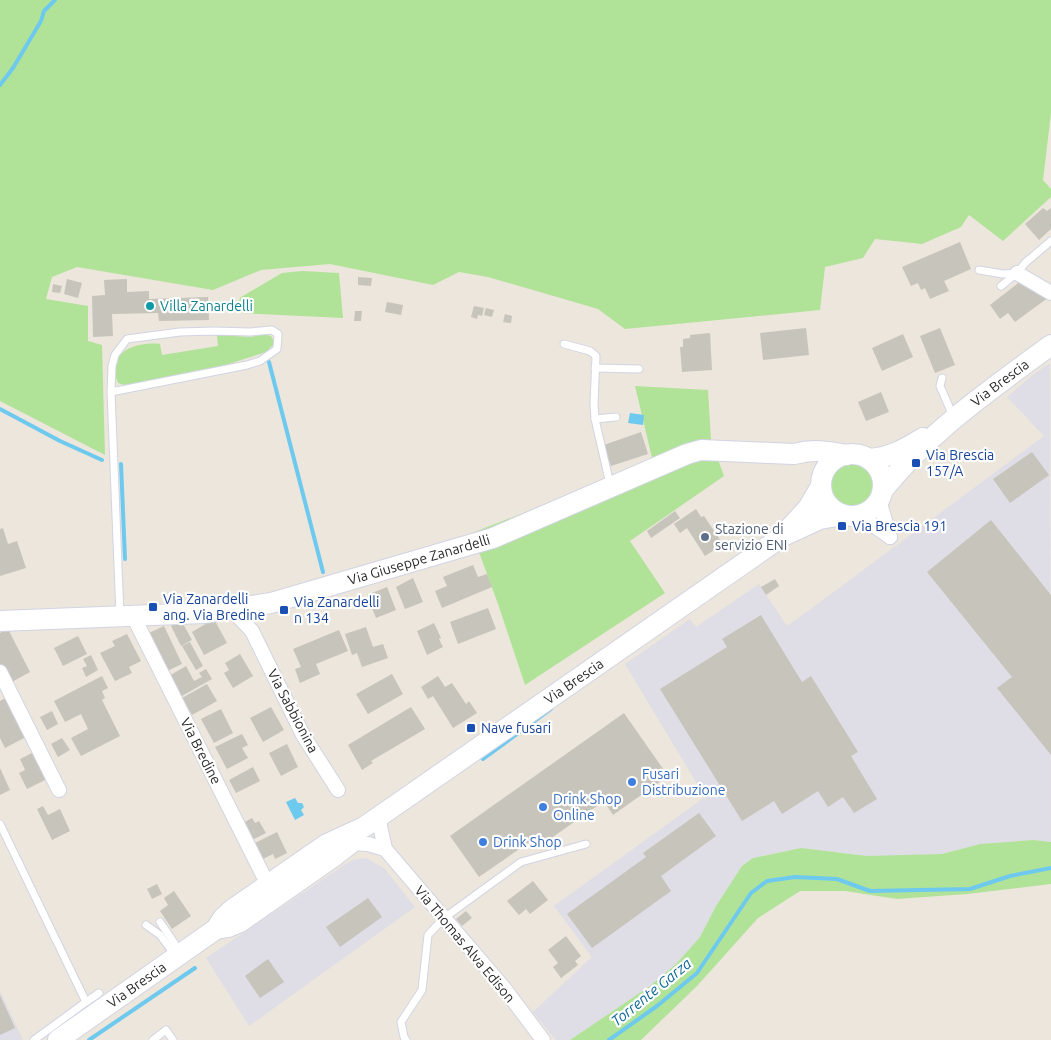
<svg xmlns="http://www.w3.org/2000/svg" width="1051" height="1040" font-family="Ubuntu,sans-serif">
	<rect width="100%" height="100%" fill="#ece6dc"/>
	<g fill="#dfdde5">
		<path d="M 1050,363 L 1051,842 L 1033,840 L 980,844 L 942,854 L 914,856 L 867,856 L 801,848 L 753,858 L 742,866 L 716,906 L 700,937 L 676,964 L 650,986 L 570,1040 L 556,1040 L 533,1012 L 592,957 L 554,906 L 705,797 L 625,664 L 690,619 L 696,627 L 759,584 L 787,626 L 808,611 L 1044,436 L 1007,397 L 1034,374 Z"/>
		<path d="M 366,858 L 384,868 L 415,907 L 249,1026 L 206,958 L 352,860 Z"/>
		<path d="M 0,991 L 23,1040 L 0,1040 Z"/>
	</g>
	<g fill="#b0e398">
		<path d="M 0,0 L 1051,0 L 1051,113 L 1043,180 L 1051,189 L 1051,197 L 1003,241 L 969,215 L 961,227 L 922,244 L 875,239 L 863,258 L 825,267 L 820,310 L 625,329 L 598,309 L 488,277 L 459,272 L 433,285 L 330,264 L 261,270 L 213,290 L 77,267 L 52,277 L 46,299 L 88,306 L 88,341 L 102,345 L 105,455 L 0,401 Z"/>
		<path d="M 302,271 L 339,273 L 343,318 L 240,313 L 235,306 L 241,297 L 282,273 Z"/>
		<path d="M 262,334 L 271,336 L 275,343 L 266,352 L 210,370 L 124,385 L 118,383 C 105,353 135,341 160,344 L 162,355 L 218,346 L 217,335 L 251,337 Z"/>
		<path d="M 635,386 L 708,390 L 711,440 L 724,476 L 630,541 L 665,593 L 525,685 L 498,604 L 472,533 L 653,462 Z"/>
		<circle cx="852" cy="485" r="21"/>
		<path d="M 1033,840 L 1051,842 L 1051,884 L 967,894 L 897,899 L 845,891 L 800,891 L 758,918 L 697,986 L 641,1040 L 570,1040 L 650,986 L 676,964 L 700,937 L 716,906 L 742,866 L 753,858 L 801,848 L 867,856 L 942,854 L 980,844 Z"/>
	</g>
	<g fill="#6ec9ef">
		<path d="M 630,413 L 644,415 L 643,425 L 628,423 Z"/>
		<path d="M 295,798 L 298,803 L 302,803 L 304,807 L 301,810 L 304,815 L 295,820 L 286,802 Z"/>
	</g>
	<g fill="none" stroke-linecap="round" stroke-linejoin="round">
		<g stroke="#6ec9ef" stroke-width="4">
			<path d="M 0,85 L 13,68 L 41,21 L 44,11 L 55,0"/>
			<path d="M 269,362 L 323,572"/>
			<path d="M 0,409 L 60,441 L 102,460"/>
			<path d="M 121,464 L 125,559"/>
			<path d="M 483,759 L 551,709"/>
			<path d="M 89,1040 L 195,968"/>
			<path d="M 609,1040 L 657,1006 L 697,973 L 751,893 L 767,881 L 795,877 L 837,879 L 870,891 L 970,889 L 1010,876 L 1051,868"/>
		</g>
	</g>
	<g fill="#c7c4bb">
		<path d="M 1043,208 L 1047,211 L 1051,208 L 1051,229 L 1039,240 L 1025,224 Z"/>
		<path d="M 960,242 L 971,269 L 944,281 L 949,291 L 930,299 L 925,288 L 921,290 L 918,283 L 911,286 L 902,267 Z"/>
		<path d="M 358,277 L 372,278 L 371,286 L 358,285 Z"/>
		<path d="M 67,279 L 82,283 L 78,298 L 64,294 Z"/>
		<path d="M 127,279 L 127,292 L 149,291 L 149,299 L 208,297 L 209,320 L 159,321 L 158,313 L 112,314 L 113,336 L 93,337 L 92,296 L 105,295 L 104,280 Z"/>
		<path d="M 1022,280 L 1049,297 L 1015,322 L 1008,313 L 1000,319 L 990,305 Z"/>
		<path d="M 53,284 L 62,286 L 60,293 L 52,292 Z"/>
		<path d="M 387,302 L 403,305 L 401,315 L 385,312 Z"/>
		<path d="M 474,306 L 484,308 L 482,316 L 478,315 L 477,319 L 471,317 Z"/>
		<path d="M 486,308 L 494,310 L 492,317 L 484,315 Z"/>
		<path d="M 355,311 L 362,311 L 361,321 L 354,321 Z"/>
		<path d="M 505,314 L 512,316 L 511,323 L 503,322 Z"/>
		<path d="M 806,328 L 809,355 L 763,360 L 760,333 Z"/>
		<path d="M 940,328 L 955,365 L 935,373 L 920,336 Z"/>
		<path d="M 710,333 L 712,370 L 682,372 L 680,347 L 683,347 L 683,339 L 690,338 L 690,335 Z"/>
		<path d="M 903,334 L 913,357 L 882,371 L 872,348 Z"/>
		<path d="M 881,392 L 889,412 L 866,421 L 858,402 Z"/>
		<path d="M 641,432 L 648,454 L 611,466 L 604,445 Z"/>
		<path d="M 1032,452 L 1049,475 L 1010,503 L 993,479 Z"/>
		<path d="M 696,509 L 701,517 L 704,516 L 723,544 L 705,556 L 687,528 L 680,533 L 674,524 Z"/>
		<path d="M 675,511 L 680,518 L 651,538 L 647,531 Z"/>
		<path d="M 991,520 L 1051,595 L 1051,755 L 997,688 L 1012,677 L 927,572 Z"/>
		<path d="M 3,528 L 8,544 L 17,541 L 26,568 L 0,576 L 0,529 Z"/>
		<path d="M 473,565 L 478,577 L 487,574 L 492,587 L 442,608 L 435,591 L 447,586 L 443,577 Z"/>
		<path d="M 413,578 L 423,602 L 405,609 L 396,587 Z"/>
		<path d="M 775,579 L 779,586 L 766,595 L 761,587 Z"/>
		<path d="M 387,587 L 396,610 L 376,618 L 367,595 Z"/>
		<path d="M 488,608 L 496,629 L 458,644 L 450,622 Z"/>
		<path d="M 761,615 L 802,682 L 811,676 L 858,752 L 851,756 L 877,799 L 854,813 L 843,797 L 828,807 L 818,791 L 782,814 L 774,801 L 742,821 L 660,689 L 727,647 L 722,639 Z"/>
		<path d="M 214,619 L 227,643 L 204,655 L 192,632 Z"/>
		<path d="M 181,620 L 192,640 L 181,646 L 171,626 Z"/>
		<path d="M 434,623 L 441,638 L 439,639 L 443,647 L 427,655 L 417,631 Z"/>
		<path d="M 164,626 L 182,664 L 167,671 L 149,633 Z"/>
		<path d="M 366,627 L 373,647 L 383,644 L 388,658 L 362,667 L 357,653 L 352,655 L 345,634 Z"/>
		<path d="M 8,629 L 30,672 L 10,683 L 0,664 L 0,633 Z"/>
		<path d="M 339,630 L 348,651 L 316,664 L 320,674 L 300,683 L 295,669 L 301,667 L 293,649 Z"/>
		<path d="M 127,634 L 141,661 L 129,667 L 132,673 L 115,681 L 100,653 L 115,646 L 112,641 Z"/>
		<path d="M 78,636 L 87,654 L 63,666 L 54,648 Z"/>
		<path d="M 190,642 L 203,666 L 196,670 L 182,646 Z"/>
		<path d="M 240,654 L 253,676 L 233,688 L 224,673 L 229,670 L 225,663 Z"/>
		<path d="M 91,655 L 98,670 L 86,677 L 82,668 L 87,666 L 83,659 Z"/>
		<path d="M 186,666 L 194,681 L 202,677 L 199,673 L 206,669 L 212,679 L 180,697 L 169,676 Z"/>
		<path d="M 392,674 L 403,694 L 368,714 L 356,694 Z"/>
		<path d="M 102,676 L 108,688 L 102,691 L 105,698 L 102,700 L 120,736 L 81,756 L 71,738 L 88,729 L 81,714 L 65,722 L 54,701 Z"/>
		<path d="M 438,676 L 445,687 L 452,683 L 466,704 L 469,701 L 477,713 L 453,728 L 433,696 L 428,699 L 421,687 Z"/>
		<path d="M 207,684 L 217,701 L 192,715 L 182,698 Z"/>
		<path d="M 6,698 L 26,737 L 5,748 L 0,738 L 0,701 Z"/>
		<path d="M 271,707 L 284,730 L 263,742 L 250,718 Z"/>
		<path d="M 411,707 L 425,729 L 371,761 L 373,763 L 362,770 L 348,745 Z"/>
		<path d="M 221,709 L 233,733 L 214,743 L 201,719 Z"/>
		<path d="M 52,711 L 58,724 L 47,730 L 40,717 Z"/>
		<path d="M 624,713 L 668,776 L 613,815 L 604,801 L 540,846 L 535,838 L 479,877 L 450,836 Z"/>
		<path d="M 242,734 L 248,745 L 242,748 L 248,758 L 227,769 L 215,747 Z"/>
		<path d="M 62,738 L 70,750 L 58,757 L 51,744 Z"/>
		<path d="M 287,744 L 298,767 L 281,776 L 269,753 Z"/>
		<path d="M 34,752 L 47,779 L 27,789 L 19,773 L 25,770 L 20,759 Z"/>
		<path d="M 253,767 L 260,781 L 236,793 L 229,780 Z"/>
		<path d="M 0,768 L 10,790 L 0,795 Z"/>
		<path d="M 43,806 L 48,815 L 60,809 L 70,831 L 52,840 L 37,809 Z"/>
		<path d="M 699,813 L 716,836 L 661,876 L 671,891 L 592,948 L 567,914 L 646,857 L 643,853 Z"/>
		<path d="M 252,818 L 255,823 L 259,821 L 266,833 L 252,840 L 243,823 Z"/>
		<path d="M 277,832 L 287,853 L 275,859 L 273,854 L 263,859 L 255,843 Z"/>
		<path d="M 533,881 L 548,900 L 530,914 L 526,909 L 519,915 L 507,901 Z"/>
		<path d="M 157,884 L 162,894 L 152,899 L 147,889 Z"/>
		<path d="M 174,891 L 191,916 L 172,929 L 160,911 L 168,905 L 164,898 Z"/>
		<path d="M 368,898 L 382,917 L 340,947 L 326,927 Z"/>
		<path d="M 466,911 L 472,918 L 462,926 L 456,919 Z"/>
		<path d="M 566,936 L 581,956 L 575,961 L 578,965 L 561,978 L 553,967 L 558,963 L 548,950 Z"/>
		<path d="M 268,959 L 284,982 L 260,998 L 245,976 Z"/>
		<path d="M 0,995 L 15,1028 L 0,1035 Z"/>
	</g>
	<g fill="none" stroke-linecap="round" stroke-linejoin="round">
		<g stroke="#d1d4e3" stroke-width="9">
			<g id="lane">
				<path d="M 979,270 L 1003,274 L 1017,273"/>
				<path d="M 1001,286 L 1017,273 L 1025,263 L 1051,241"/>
				<path d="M 564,344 L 590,351 L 596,356 L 594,404 L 595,419 L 610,484"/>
				<path d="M 595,368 L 639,369"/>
				<path d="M 942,378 L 940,386 L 953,416"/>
				<path d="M 111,392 L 247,365 L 260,361 L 277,349 L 278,334 L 272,330 L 250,332 L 214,331 L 180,332 L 127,339 L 115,355 L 112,366 L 111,392 L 120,615"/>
				<path d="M 595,419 L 616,417"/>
				<path d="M 0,824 L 86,1002 L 34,1040"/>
				<path d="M 160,922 L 181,953"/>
				<path d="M 146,925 L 160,935 L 175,955"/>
				<path d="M 86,1002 L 99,993"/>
				<path d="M 153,1040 L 166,1030 L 173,1040"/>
				<path d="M 406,1040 L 404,1037 L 401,1022 L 422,990 L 428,935 L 444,918 L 521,862 L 586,844"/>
			</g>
		</g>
		<g stroke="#d1d4e3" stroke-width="16">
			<g id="street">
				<path d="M 1017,273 L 1051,293"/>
				<path d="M 879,500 L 890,537"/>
				<path d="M 859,515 L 890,537"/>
				<path d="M 232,610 L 252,631 L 303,735 L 338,790"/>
				<path d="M 133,616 L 268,885"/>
				<path d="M 0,672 L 59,790"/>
				<path d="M 380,816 L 380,826 L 385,849 L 504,988 L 543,1040"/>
				<path d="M 351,843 L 368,844 L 385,849"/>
			</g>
		</g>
		<g stroke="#d1d4e3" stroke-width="22">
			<g id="secondary">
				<circle cx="852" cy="485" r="31"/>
				<path d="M 869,459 C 889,458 905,449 923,438"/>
				<path id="s1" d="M 883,490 C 929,432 991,389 1051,345"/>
				<path d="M 788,530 L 808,508 L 821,486"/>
				<path id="s2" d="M 0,621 L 204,613 L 271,603 L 493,538 L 687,454 L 701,450 L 794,454 C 812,449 828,451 846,455"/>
				<path d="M 216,929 L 228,927 L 240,922 L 333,857 L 351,843 L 355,838"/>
				<path id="s3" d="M 58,1040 L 216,929 L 223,918 L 233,909 L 327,844 L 364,827 L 380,816 L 783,536 L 820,519 L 843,515"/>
			</g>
		</g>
		<use href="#lane" stroke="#fff" stroke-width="7"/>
		<use href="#street" stroke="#fff" stroke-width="14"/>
		<use href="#secondary" stroke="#fff" stroke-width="20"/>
	</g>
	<circle fill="#0f9aa8" stroke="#fff" stroke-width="2" cx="150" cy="306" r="5"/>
	<g fill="#1a4fb4" stroke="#fff" stroke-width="2">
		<rect x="911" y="458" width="10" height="10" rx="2.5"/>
		<rect x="837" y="521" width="10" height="10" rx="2.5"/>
		<rect x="148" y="602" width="10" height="10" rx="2.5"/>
		<rect x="279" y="605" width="10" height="10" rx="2.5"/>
		<rect x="466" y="723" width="10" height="10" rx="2.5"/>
	</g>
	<circle fill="#5c6f8a" stroke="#fff" stroke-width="2" cx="705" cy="537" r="5"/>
	<g fill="#3f7fe0" stroke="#fff" stroke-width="2">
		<circle cx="632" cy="782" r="5"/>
		<circle cx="543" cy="807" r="5"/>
		<circle cx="483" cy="842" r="5"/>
	</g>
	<g text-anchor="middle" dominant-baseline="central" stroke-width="4.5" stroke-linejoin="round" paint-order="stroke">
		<g font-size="14" fill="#0d838f" stroke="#fff" text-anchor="start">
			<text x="160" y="306">Villa Zanardelli</text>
		</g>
		<g font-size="14" fill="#2a2a2a" stroke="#fff">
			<text stroke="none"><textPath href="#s1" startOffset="159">Via Brescia</textPath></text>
			<text stroke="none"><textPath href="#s2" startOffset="426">Via Giuseppe Zanardelli</textPath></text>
			<text stroke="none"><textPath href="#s3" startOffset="630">Via Brescia</textPath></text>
			<text transform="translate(293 711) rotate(62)">Via Sabbionina</text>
			<text transform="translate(201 751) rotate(63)">Via Bredine</text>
			<text transform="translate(465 944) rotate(50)">Via Thomas Alva Edison</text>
			<text stroke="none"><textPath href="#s3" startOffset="96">Via Brescia</textPath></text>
		</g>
		<g font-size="14" fill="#164399" stroke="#fff" text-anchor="start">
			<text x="926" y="455">Via Brescia<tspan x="926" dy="16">157/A</tspan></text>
			<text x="852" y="526">Via Brescia 191</text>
			<text x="163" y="599">Via Zanardelli<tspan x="163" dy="16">ang. Via Bredine</tspan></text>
			<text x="294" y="602">Via Zanardelli<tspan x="294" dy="16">n 134</tspan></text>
			<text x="481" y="728">Nave fusari</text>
		</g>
		<g font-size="14" fill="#4e5e75" stroke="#fff" text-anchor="start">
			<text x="715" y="529">Stazione di<tspan x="715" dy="16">servizio ENI</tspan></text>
		</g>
		<g font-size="14" fill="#366cbe" stroke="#fff" text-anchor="start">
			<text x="642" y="774">Fusari<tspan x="642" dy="16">Distribuzione</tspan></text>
			<text x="553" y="799">Drink Shop<tspan x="553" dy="16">Online</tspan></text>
			<text x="493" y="842">Drink Shop</text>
		</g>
		<g font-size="15" font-style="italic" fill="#0d679c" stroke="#fff">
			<text transform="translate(651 992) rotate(-39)">Torrente Garza</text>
		</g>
	</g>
</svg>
